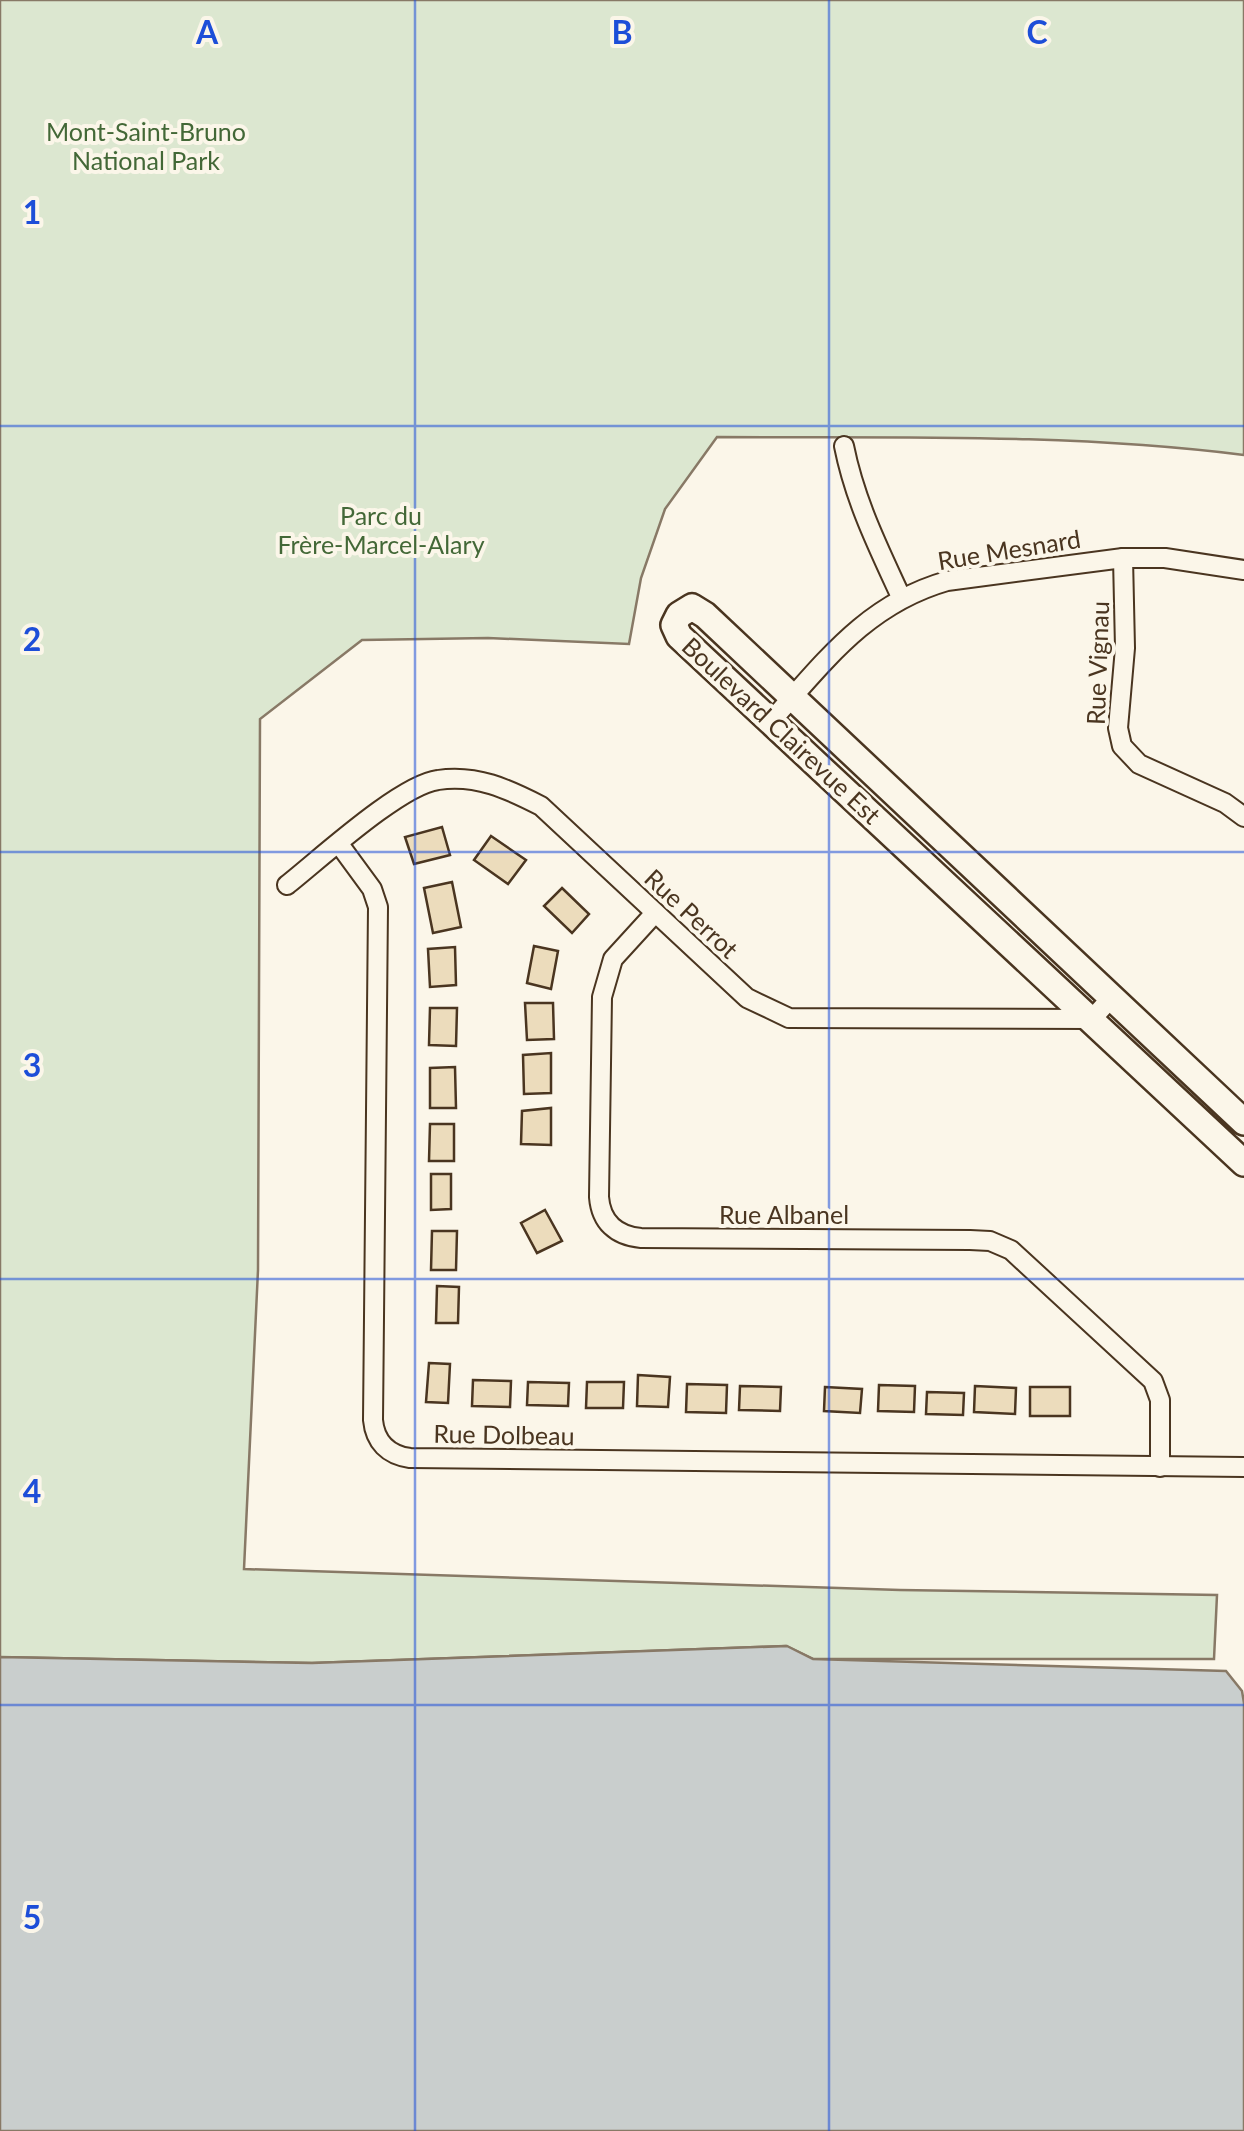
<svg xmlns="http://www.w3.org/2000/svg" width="1244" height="2131" font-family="Lato,sans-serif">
	<rect width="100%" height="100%" fill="#fbf6e9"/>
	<path fill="#dce7d0" stroke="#887966" stroke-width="2.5" d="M 0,0 L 1244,0 L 1244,455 C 1070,433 892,438 717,437 L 665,509 L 641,578 L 629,644 L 488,638 L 362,640 L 260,719 L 258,1270 L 244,1569 L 900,1590 L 1217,1595 L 1214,1659 L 813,1659 L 786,1646 L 312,1663 L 0,1657 Z"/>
	<path fill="#c9cecd" stroke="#887966" stroke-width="2.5" d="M 787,1646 L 813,1659 L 1226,1671 L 1242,1691 L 1244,1703 L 1244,2131 L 0,2131 L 0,1657 L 312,1663 Z"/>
	<g fill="#ecdcbc" stroke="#4a3520" stroke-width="2.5">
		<path d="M 442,827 L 450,855 L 414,864 L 405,837 Z"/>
		<path d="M 491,836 L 526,860 L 508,884 L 474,860 Z"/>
		<path d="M 452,882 L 461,927 L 433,933 L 424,888 Z"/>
		<path d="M 562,888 L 589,914 L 572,933 L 544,906 Z"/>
		<path d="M 534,946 L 558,951 L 551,989 L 527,983 Z"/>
		<path d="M 455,947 L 456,985 L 430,987 L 428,949 Z"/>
		<path d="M 525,1003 L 553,1003 L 554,1039 L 527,1040 Z"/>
		<path d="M 430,1008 L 457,1008 L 456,1046 L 429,1045 Z"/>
		<path d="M 551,1053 L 551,1093 L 524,1094 L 523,1055 Z"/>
		<path d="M 455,1067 L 456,1108 L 430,1108 L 430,1068 Z"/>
		<path d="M 551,1108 L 551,1145 L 521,1144 L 522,1111 Z"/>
		<path d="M 430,1124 L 454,1124 L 454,1161 L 429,1161 Z"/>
		<path d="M 431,1174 L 451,1174 L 451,1209 L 431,1210 Z"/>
		<path d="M 545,1210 L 562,1241 L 537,1253 L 521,1223 Z"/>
		<path d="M 432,1231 L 457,1231 L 456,1270 L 431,1270 Z"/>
		<path d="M 437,1286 L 459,1287 L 458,1323 L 436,1323 Z"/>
		<path d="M 429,1363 L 450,1364 L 448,1403 L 426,1402 Z"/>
		<path d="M 638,1375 L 670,1377 L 668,1407 L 637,1406 Z"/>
		<path d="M 473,1380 L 511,1381 L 510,1407 L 472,1406 Z"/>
		<path d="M 528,1382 L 569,1383 L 568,1406 L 527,1405 Z"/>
		<path d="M 587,1382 L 624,1382 L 623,1408 L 586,1408 Z"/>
		<path d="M 687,1384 L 727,1385 L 726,1413 L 686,1412 Z"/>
		<path d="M 879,1385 L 915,1386 L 914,1412 L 878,1411 Z"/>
		<path d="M 740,1386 L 781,1387 L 780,1411 L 739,1410 Z"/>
		<path d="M 975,1386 L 1016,1388 L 1015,1414 L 974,1412 Z"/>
		<path d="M 825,1387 L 862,1389 L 860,1413 L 824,1411 Z"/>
		<rect x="1030" y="1387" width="40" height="29"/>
		<path d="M 927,1392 L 964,1393 L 963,1415 L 926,1414 Z"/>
	</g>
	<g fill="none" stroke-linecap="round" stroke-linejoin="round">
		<g stroke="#4a3520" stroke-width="22">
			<g id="street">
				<path d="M 844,446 C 855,501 878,547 901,597"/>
				<path d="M 1123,558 L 1125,648 L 1118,728 L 1122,746 L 1139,764 L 1225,803 L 1244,817"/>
				<path d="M 772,720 C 826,660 867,604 947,581 L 1123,558 L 1165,558 L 1244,570"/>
				<path d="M 339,844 L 372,889 L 378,907 L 373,1420 C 375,1442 388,1455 410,1458 L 1244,1467"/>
				<path d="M 287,885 C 320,859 400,785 438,780 C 476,774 508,789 541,806 L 747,998 L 789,1018 L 1092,1019 L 1111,998"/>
				<path d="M 655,913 L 613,959 L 602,997 L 599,1197 C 601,1222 616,1236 641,1238 L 970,1240 L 990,1241 L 1011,1250 L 1153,1381 L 1160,1400 L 1160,1467"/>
			</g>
		</g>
		<g stroke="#4a3520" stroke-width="30">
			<path id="secondary" d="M 1244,1122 L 705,615 L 692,607 L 679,615 L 674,625 L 679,636 L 1244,1163"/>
		</g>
		<use href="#street" stroke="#fbf6e9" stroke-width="18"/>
		<use href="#secondary" stroke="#fbf6e9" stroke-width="25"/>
	</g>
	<path fill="none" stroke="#1d4ed8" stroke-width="2.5" stroke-opacity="0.55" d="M 415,0 L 415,2131M 829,0 L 829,2131M 0,426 L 1244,426M 0,852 L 1244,852M 0,1279 L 1244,1279M 0,1705 L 1244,1705"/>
	<g text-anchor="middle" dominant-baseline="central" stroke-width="8" stroke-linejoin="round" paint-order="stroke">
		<g font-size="25" fill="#436837" stroke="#fbf6e9">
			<text x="146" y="131">Mont-Saint-Bruno<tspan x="146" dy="29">National Park</tspan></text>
			<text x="381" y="515">Parc du<tspan x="381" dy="29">Frère-Marcel-Alary</tspan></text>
		</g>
		<g font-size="25" fill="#4a3520" stroke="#fbf6e9">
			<text transform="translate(1009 549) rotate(-9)">Rue Mesnard</text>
			<text transform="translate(1097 663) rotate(-88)">Rue Vignau</text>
			<text transform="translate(782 730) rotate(43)">Boulevard Clairevue Est</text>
			<text transform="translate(692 913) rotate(43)">Rue Perrot</text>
			<text x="784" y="1214">Rue Albanel</text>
			<text transform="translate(504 1434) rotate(1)">Rue Dolbeau</text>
		</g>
	</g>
	<g font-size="32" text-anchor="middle" font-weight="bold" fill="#1d4ed8" stroke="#fbf6e9" stroke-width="8" stroke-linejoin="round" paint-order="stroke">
		<text x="207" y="44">A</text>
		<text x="622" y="44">B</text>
		<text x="1037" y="44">C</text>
		<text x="32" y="224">1</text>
		<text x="32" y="651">2</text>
		<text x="32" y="1077">3</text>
		<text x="32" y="1503">4</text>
		<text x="32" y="1929">5</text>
	</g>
</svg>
